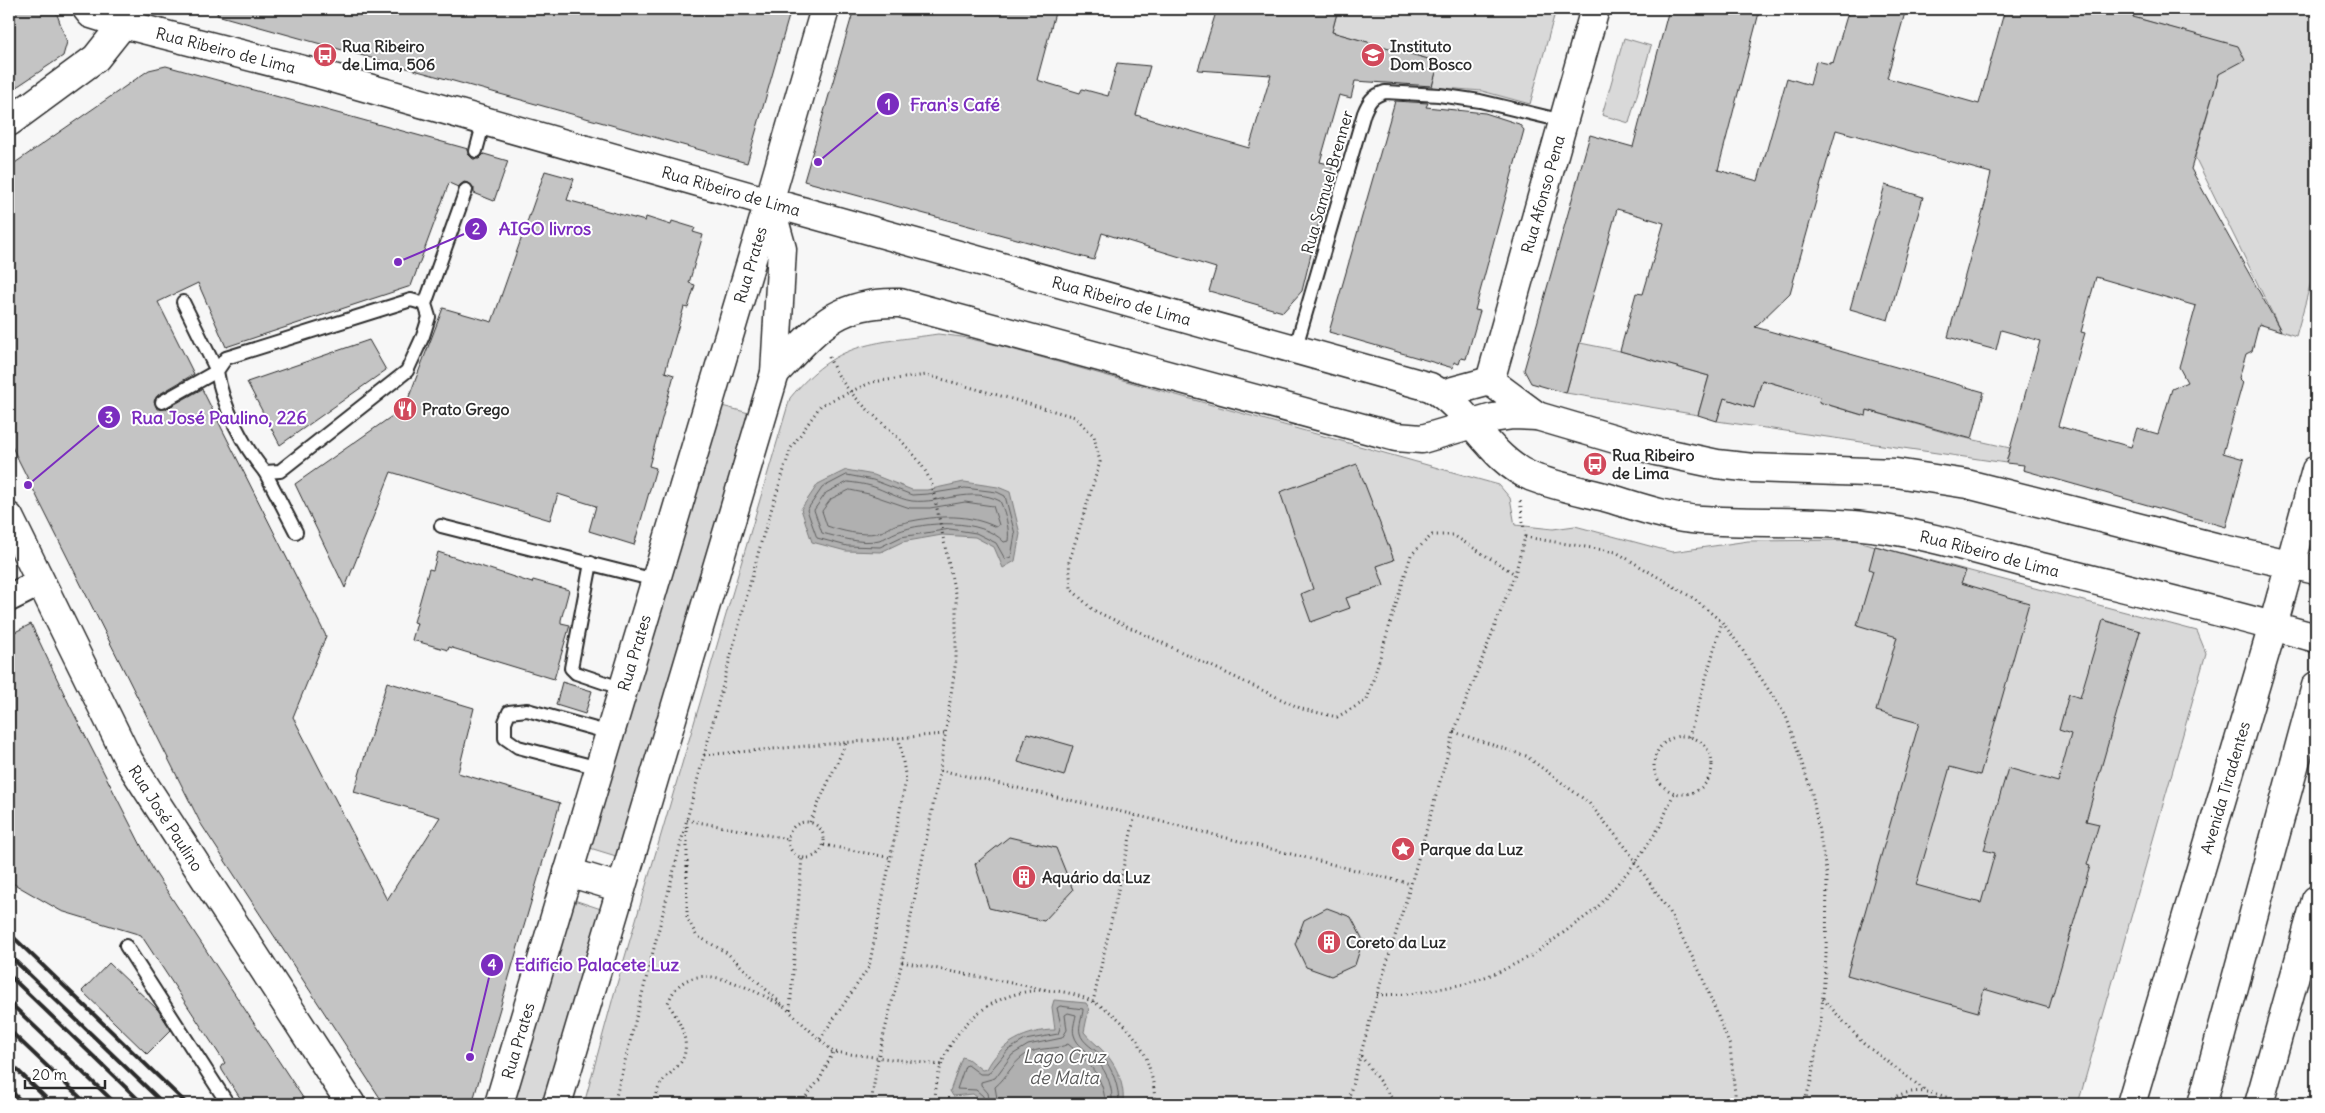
<svg xmlns="http://www.w3.org/2000/svg" width="2325" height="1113" font-family="Delius,sans-serif">
	<rect width="100%" height="100%" fill="#f7f7f7"/>
	<filter id="ink" filterUnits="userSpaceOnUse"><feTurbulence type="fractalNoise" baseFrequency=".02" numOctaves="2"/><feDisplacementMap in="SourceGraphic" scale="10" xChannelSelector="R" yChannelSelector="G"/><feConvolveMatrix kernelMatrix="1 2 1 2 8 2 1 2 1" color-interpolation-filters="sRGB"/></filter>
	<g filter="url(#ink)">
		<g fill="#d9d9d9" stroke="#828282">
			<path d="M 1338,9 L 1556,9 L 1530,104 L 1482,91 L 1432,87 L 1439,62 L 1332,32 Z"/>
			<path d="M 2137,9 L 2316,9 L 2316,264 L 2296,336 L 2281,331 L 2195,157 L 2228,44 L 2133,17 Z"/>
			<path d="M 1624,38 L 1651,46 L 1629,123 L 1602,115 Z"/>
			<path d="M 938,334 L 962,337 L 997,345 L 1499,485 L 1510,498 L 1515,525 L 1553,529 L 1575,526 L 1672,552 L 1748,541 L 1853,540 L 2197,631 L 2206,653 L 2078,1104 L 584,1104 L 614,994 L 790,398 C 837,341 870,344 938,334 Z"/>
			<path d="M 1580,343 L 1620,351 L 1709,376 L 1698,415 L 1566,393 Z"/>
			<path d="M 1762,380 L 1820,397 L 1819,402 L 1865,416 L 1867,410 L 1957,436 L 2010,448 L 2006,463 L 1717,421 L 1724,398 L 1754,408 Z"/>
			<path d="M 722,406 L 749,413 L 616,856 L 590,848 Z"/>
			<path d="M 574,900 L 601,909 L 543,1104 L 514,1104 Z"/>
		</g>
		<g fill="#b0b0b0" stroke="#7b7b7b">
			<path d="M 846,470 L 874,475 L 912,490 L 927,490 L 964,482 L 998,487 L 1010,492 L 1020,534 L 1015,561 L 1003,568 L 994,547 L 975,537 L 942,535 L 902,542 L 881,552 L 846,551 L 812,542 L 801,509 L 818,484 Z"/>
			<path d="M 1054,1000 L 1086,1003 L 1089,1008 L 1084,1032 C 1090,1040 1098,1045 1104,1052 C 1117,1065 1125,1086 1123,1104 L 979,1104 L 978,1098 L 973,1094 L 953,1096 L 950,1091 L 962,1057 L 968,1059 L 982,1070 L 987,1069 C 1000,1043 1027,1030 1055,1030 L 1052,1007 Z"/>
		</g>
		<g fill="none" stroke-linecap="round" stroke-linejoin="round">
			<g stroke="#606060" stroke-width="1">
				<path d="M 847,475 L 873,480 L 912,495 L 928,494 L 965,488 L 997,492 L 1005,496 L 1015,534 L 1011,557 L 1005,559 L 996,543 L 976,533 L 950,529 L 901,537 L 880,547 L 847,546 L 817,538 L 807,510 L 822,488 Z"/>
				<path d="M 848,482 C 856,483 864,484 871,486 C 885,490 898,499 912,501 C 942,504 971,486 1000,501 C 1005,512 1010,529 1008,541 L 1004,542 C 982,518 925,521 897,532 C 891,534 885,539 879,540 C 862,545 839,537 822,533 L 814,510 L 826,493 Z"/>
				<path d="M 850,490 L 869,494 L 910,508 L 930,508 L 965,502 L 993,506 L 999,525 L 996,527 C 964,512 932,516 898,524 C 891,526 884,532 877,533 C 861,536 842,531 827,526 L 822,511 L 831,499 Z"/>
				<path d="M 984,1104 L 983,1096 L 976,1090 L 957,1089 L 965,1066 L 968,1065 L 980,1074 L 988,1074 L 1008,1050 L 1025,1040 L 1058,1034 L 1061,1025 L 1057,1008 L 1060,1006 L 1083,1009 C 1083,1016 1078,1026 1080,1033 C 1082,1043 1095,1049 1102,1056 C 1113,1069 1119,1087 1119,1104"/>
				<path d="M 990,1104 L 988,1093 L 981,1085 L 981,1082 L 995,1078 L 1012,1055 L 1028,1045 L 1062,1038 L 1067,1030 L 1065,1015 L 1068,1013 L 1076,1015 C 1075,1021 1072,1029 1074,1035 C 1077,1047 1090,1052 1097,1061 C 1108,1073 1113,1089 1112,1104"/>
				<path d="M 998,1104 L 995,1087 C 1008,1077 1013,1059 1031,1052 C 1043,1047 1056,1050 1068,1044 C 1087,1060 1105,1078 1105,1104"/>
			</g>
		</g>
		<g fill="#c4c4c4" stroke="#2b2b2b" fill-rule="evenodd">
			<path d="M 9,9 L 55,9 L 67,42 L 63,56 L 9,92 Z"/>
			<path d="M 218,9 L 574,9 L 596,15 L 597,9 L 791,9 L 747,163 L 217,15 Z"/>
			<path d="M 854,9 L 1056,9 L 1037,80 L 1080,93 L 1082,89 L 1108,96 L 1117,63 L 1150,66 L 1136,115 L 1249,148 L 1271,75 L 1198,70 L 1217,9 L 1338,9 L 1332,32 L 1439,62 L 1432,86 L 1355,81 L 1351,98 L 1339,95 L 1320,162 L 1333,165 L 1302,291 L 1283,312 L 1209,291 L 1216,268 L 1102,233 L 1094,260 L 804,181 Z"/>
			<path d="M 1669,9 L 1760,9 L 1718,170 L 1758,181 L 1787,78 L 1810,85 L 1816,61 L 1830,64 L 1830,62 L 1833,63 L 1849,9 L 1906,9 L 1887,78 L 1979,104 L 2005,9 L 2136,9 L 2133,17 L 2238,46 L 2245,60 L 2219,74 L 2191,169 L 2281,331 L 2259,324 L 2252,351 L 2246,354 L 2239,378 L 2243,382 L 2223,453 L 2244,459 L 2226,527 L 2023,470 L 2024,465 L 2006,463 L 2040,341 L 2001,330 L 1996,350 L 1948,337 L 1986,200 L 1985,199 L 1991,173 L 1836,130 L 1790,293 L 1755,327 L 1984,392 L 1972,439 L 1867,410 L 1866,416 L 1819,402 L 1820,397 L 1762,380 L 1754,408 L 1724,398 L 1717,421 L 1698,415 L 1709,376 L 1620,351 L 1636,293 L 1643,294 L 1664,223 L 1617,209 L 1566,393 L 1531,383 L 1524,370 L 1590,135 L 1633,147 ZM 2096,277 L 2196,306 L 2179,367 L 2187,382 L 2172,389 L 2158,434 L 2137,428 L 2131,447 L 2058,426 L 2085,333 L 2081,332 Z"/>
			<path d="M 166,66 L 468,149 L 468,154 L 473,159 L 479,159 L 484,154 L 508,161 L 494,201 L 474,193 L 474,188 L 469,183 L 464,182 L 458,187 L 449,183 L 411,286 L 226,347 L 198,283 L 158,302 L 194,374 L 158,395 L 154,401 L 157,409 L 166,409 L 202,389 L 326,636 L 293,717 L 387,900 L 440,817 L 354,792 L 387,682 L 474,708 L 458,773 L 560,803 L 472,1104 L 384,1104 L 201,824 L 9,441 L 9,167 L 149,70 Z"/>
			<path d="M 1395,101 L 1428,103 L 1426,107 L 1485,113 L 1519,124 L 1524,130 L 1475,310 L 1480,311 L 1466,359 L 1461,358 L 1459,364 L 1454,362 L 1453,368 L 1329,332 Z"/>
			<path d="M 545,171 L 574,179 L 567,200 L 645,221 L 646,217 L 671,225 L 672,221 L 695,228 L 693,232 L 703,235 L 689,283 L 695,285 L 688,308 L 684,307 L 665,372 L 674,375 L 649,466 L 656,468 L 634,545 L 589,531 L 596,506 L 558,494 L 550,520 L 391,472 L 345,588 L 295,484 L 405,407 L 443,308 L 492,322 Z"/>
			<path d="M 1885,185 L 1923,197 L 1888,320 L 1850,309 Z"/>
			<path d="M 369,340 L 386,370 L 280,445 L 247,382 Z"/>
			<path d="M 1357,464 L 1394,560 L 1377,566 L 1384,586 L 1346,598 L 1350,608 L 1311,622 L 1301,594 L 1313,589 L 1280,492 Z"/>
			<path d="M 1875,546 L 1966,571 L 1961,583 L 2029,603 L 1980,775 L 1950,767 L 1916,885 L 1981,903 L 1995,853 L 1984,850 L 2008,768 L 2058,782 L 2071,734 L 2059,730 L 2069,694 L 2080,698 L 2103,620 L 2140,631 L 2086,821 L 2099,824 L 2087,865 L 2090,866 L 2049,1008 L 1984,989 L 1978,1012 L 1847,975 L 1919,723 L 1876,711 L 1897,637 L 1857,625 L 1873,571 L 1869,569 Z"/>
			<path d="M 438,552 L 532,583 L 533,580 L 569,590 L 561,620 L 561,623 L 570,625 L 554,679 L 449,647 L 448,650 L 412,640 L 417,623 L 414,622 L 429,569 L 433,570 Z"/>
			<path d="M 31,624 L 69,704 L 154,871 L 307,1104 L 244,1104 L 222,1070 L 221,1066 L 225,1063 L 141,935 L 61,911 L 9,881 L 9,635 Z"/>
			<path d="M 562,682 L 592,691 L 585,714 L 556,705 Z"/>
			<path d="M 1027,733 L 1073,746 L 1064,776 L 1018,762 Z"/>
			<path d="M 1009,837 L 1056,848 L 1073,890 L 1044,921 L 989,908 L 975,864 Z"/>
			<path d="M 1327,908 L 1351,917 L 1363,940 L 1355,965 L 1331,976 L 1306,967 L 1295,944 L 1304,920 Z"/>
			<path d="M 109,963 L 158,1010 L 171,1030 L 147,1054 L 82,991 Z"/>
		</g>
		<g fill="none" stroke-linecap="round" stroke-linejoin="round">
			<g stroke="#2b2b2b" stroke-width="16">
				<g id="service">
					<path d="M 476,151 L 484,121"/>
					<path d="M 425,304 L 411,300 L 226,358 L 217,371 C 222,405 243,446 265,472 L 280,471 L 407,371 L 423,336 L 429,317 L 425,304 L 466,190"/>
					<path d="M 1295,350 L 1364,113 C 1369,101 1372,96 1385,92 L 1439,95 L 1480,101 L 1563,121"/>
					<path d="M 162,402 L 217,371 L 183,302"/>
					<path d="M 265,472 L 296,532"/>
					<path d="M 441,526 L 655,580"/>
					<path d="M 591,563 L 571,668 L 576,673 L 623,689"/>
					<path d="M 599,768 L 518,747 L 505,738 L 505,722 L 509,712 L 527,710 L 610,733"/>
					<path d="M 126,946 L 228,1104"/>
				</g>
			</g>
			<g stroke="#2b2b2b" stroke-width="30">
				<path id="minor" d="M 9,598 L 41,582"/>
			</g>
			<g stroke="#2b2b2b" stroke-width="31">
				<g id="tertiary">
					<path id="s1" d="M 87,9 L 91,14 L 123,24 L 319,74 L 769,202 L 825,9"/>
					<path d="M 9,122 L 96,58 L 123,24"/>
					<path id="s2" d="M 1490,381 L 1595,9"/>
					<path d="M 1490,381 L 1537,416"/>
					<path d="M 1442,394 L 1490,381"/>
					<path id="s3" d="M 9,517 L 129,761 L 351,1104"/>
				</g>
			</g>
			<g stroke="#2b2b2b" stroke-width="31">
				<g id="secondary">
					<path id="s4" d="M 769,202 L 1430,387 C 1471,409 1488,459 1532,477 C 1555,486 1581,491 1605,497 C 1636,506 1668,518 1701,520 C 1763,524 1824,519 1885,529 C 1936,537 1987,553 2037,566 C 2130,589 2224,612 2316,638"/>
					<path d="M 775,373 C 816,330 835,301 900,303 L 1396,437 L 1422,439 L 1493,418 L 1513,415 L 1537,416 L 1656,451 L 1717,464 L 1753,468 L 1896,473 L 1967,484 L 2223,549 L 2316,570"/>
					<path d="M 568,872 L 621,888"/>
					<path id="s5" d="M 499,1104 L 769,202"/>
					<path d="M 557,1104 L 775,373 L 782,249 L 769,202"/>
					<path id="s6" d="M 2131,1104 L 2273,626 L 2316,470"/>
				</g>
			</g>
			<g stroke="#2b2b2b" stroke-width="31">
				<g id="trunk">
					<path d="M 2202,1104 L 2316,686"/>
					<path d="M 2259,1104 L 2316,900"/>
				</g>
			</g>
			<g stroke="#2b2b2b" stroke-width="3" stroke-dasharray="1 4" stroke-linecap="butt">
				<path d="M 829,357 C 849,410 912,433 932,485 L 956,598 L 956,660 L 940,770 L 902,962 L 878,1058 L 871,1104"/>
				<path d="M 1525,537 L 1616,552 L 1693,598 L 1722,622 L 1737,642 L 1786,716 L 1812,793 L 1827,876 L 1826,956 L 1821,1020 L 1811,1081 L 1804,1104"/>
				<path d="M 1454,732 L 1526,756 L 1589,803 L 1627,849 L 1668,910 L 1701,974 L 1730,1046 L 1735,1094 L 1734,1104"/>
				<circle cx="1683" cy="765" r="29"/>
				<path d="M 1689,737 L 1722,622"/>
				<path d="M 704,755 L 944,734"/>
				<path d="M 940,770 L 1135,815 L 1411,884"/>
				<path d="M 687,820 L 788,839"/>
				<path d="M 810,822 L 846,743"/>
				<circle cx="806" cy="840" r="18"/>
				<path d="M 687,826 L 687,917 L 696,935 L 727,953 L 833,1052 L 941,1065"/>
				<path d="M 824,845 L 892,858"/>
				<path d="M 902,962 L 1048,990"/>
				<path d="M 1377,995 L 1410,994 L 1465,984 L 1499,972 L 1533,955 L 1596,909 L 1636,862 L 1660,826 L 1674,793"/>
				<path d="M 1823,999 L 1864,1044 L 1926,1091"/>
				<path d="M 1093,1002 L 1135,815"/>
				<path d="M 790,1010 L 802,857"/>
				<path d="M 820,1039 L 869,967 L 906,780 L 899,738"/>
				<path d="M 1361,1056 L 1396,1104"/>
				<path d="M 614,1104 L 687,819 L 762,539 L 791,448 L 821,405 L 872,382 L 927,375 L 1075,417 L 1094,436 L 1100,462 L 1069,562 L 1071,589 L 1093,610 L 1302,709 L 1337,717 L 1367,700 L 1411,555 L 1432,535 L 1453,535 L 1515,574"/>
				<path d="M 658,1104 C 652,1083 671,1076 681,1062 C 693,1043 678,1019 668,1003 C 688,950 752,990 785,1007"/>
				<path d="M 800,1104 L 820,1079 L 833,1052"/>
				<path d="M 935,1104 C 935,1015 1027,960 1104,1008 C 1123,1020 1139,1039 1147,1060 C 1151,1074 1156,1089 1154,1104"/>
				<path d="M 1347,1104 L 1377,995 L 1411,884 L 1454,732 L 1515,574 L 1525,537 L 1520,500"/>
				<path d="M 1884,1104 C 1907,1085 1936,1090 1960,1104"/>
			</g>
			<use href="#service" stroke="#fff" stroke-width="12"/>
			<use href="#minor" stroke="#fff" stroke-width="26"/>
			<use href="#tertiary" stroke="#fff" stroke-width="28"/>
			<use href="#secondary" stroke="#fff" stroke-width="28"/>
			<use href="#trunk" stroke="#fff" stroke-width="28"/>
			<g stroke="#2b2b2b" stroke-width="4">
				<path d="M 9,933 L 187,1104"/>
				<path d="M 9,955 L 164,1104"/>
				<path d="M 9,975 L 143,1104"/>
				<path d="M 9,1002 L 116,1104"/>
				<path d="M 9,1030 L 87,1104"/>
				<path d="M 9,1062 L 52,1104"/>
				<path d="M 9,1089 L 24,1104"/>
			</g>
		</g>
	</g>
	<defs>
		<g id="bus-disc" transform="scale(1.25)"><circle r="9.5" fill="#d1495b" stroke="#fff"/><path d="M-5-6H5V4H4V6H2V4H-2V6H-4V4H-5ZM-3.5-4V0h7V-4ZM-3.5 1.2v1.5H-2V1.2ZM2 1.2v1.5H3.5V1.2Z" fill="#fff"/></g>
		<g id="university-disc" transform="scale(1.25)"><circle r="9.5" fill="#d1495b" stroke="#fff"/><path d="M0-5L7-2L0 1L-7-2ZM-4 1L0 2.5L4 1V4Q0 6-4 4Z" fill="#fff"/></g>
		<g id="restaurant-disc" transform="scale(1.25)"><circle r="9.5" fill="#d1495b" stroke="#fff"/><path d="M-5-6h1v4h1v-4h1v4h1v-4h1v5L-1.5 .5V6h-2V.5L-5-1ZM5-6V6H3V1.5H1.5Q1.5-4 5-6Z" fill="#fff"/></g>
		<g id="sight-disc" transform="scale(1.25)"><circle r="9.5" fill="#d1495b" stroke="#fff"/><path d="M0-6L1.8-2.2L6-1.7L2.9 1.2L3.7 5.4L0 3.3L-3.7 5.4L-2.9 1.2L-6-1.7L-1.8-2.2Z" fill="#fff"/></g>
		<g id="building-disc" transform="scale(1.25)"><circle r="9.5" fill="#d1495b" stroke="#fff"/><path d="M-4-6H4V6H1V3H-1V6H-4ZM-2.5-4.3h1.7v1.8h-1.7ZM.8-4.3h1.7v1.8H.8ZM-2.5-1h1.7V.8h-1.7ZM.8-1h1.7V.8H.8Z" fill="#fff"/></g>
	</defs>
	<g fill-rule="evenodd">
		<use href="#bus-disc" x="325" y="55"/>
		<use href="#university-disc" x="1373" y="55"/>
		<use href="#restaurant-disc" x="405" y="409"/>
		<use href="#bus-disc" x="1595" y="464"/>
		<use href="#sight-disc" x="1403" y="849"/>
		<use href="#building-disc" x="1024" y="877"/>
		<use href="#building-disc" x="1329" y="942"/>
	</g>
	<g text-anchor="middle" dominant-baseline="central" stroke-width="4" stroke-linejoin="round" paint-order="stroke">
		<g font-size="16" font-weight="bold" fill="#2b2b2b" stroke="#fff" text-anchor="start">
			<text x="342" y="46">Rua Ribeiro<tspan x="342" dy="18">de Lima, 506</tspan></text>
			<text x="1390" y="46">Instituto<tspan x="1390" dy="18">Dom Bosco</tspan></text>
			<text x="422" y="409">Prato Grego</text>
			<text x="1612" y="455">Rua Ribeiro<tspan x="1612" dy="18">de Lima</tspan></text>
			<text x="1420" y="849">Parque da Luz</text>
			<text x="1042" y="877">Aquário da Luz</text>
			<text x="1346" y="942">Coreto da Luz</text>
		</g>
		<g font-size="16" fill="#2b2b2b" stroke="#fff">
			<text stroke="none"><textPath href="#s1" startOffset="146">Rua Ribeiro de Lima</textPath></text>
			<text transform="translate(1327 182) rotate(-74)">Rua Samuel Brenner</text>
			<text transform="translate(731 191) rotate(16)">Rua Ribeiro de Lima</text>
			<text stroke="none"><textPath href="#s2" startOffset="194">Rua Afonso Pena</textPath></text>
			<text stroke="none"><textPath href="#s5" startOffset="876">Rua Prates</textPath></text>
			<text stroke="none"><textPath href="#s4" startOffset="366">Rua Ribeiro de Lima</textPath></text>
			<text stroke="none"><textPath href="#s4" startOffset="1290">Rua Ribeiro de Lima</textPath></text>
			<text stroke="none"><textPath href="#s5" startOffset="471">Rua Prates</textPath></text>
			<text stroke="none"><textPath href="#s6" startOffset="330">Avenida Tiradentes</textPath></text>
			<text stroke="none"><textPath href="#s3" startOffset="340">Rua José Paulino</textPath></text>
			<text stroke="none"><textPath href="#s5" startOffset="66">Rua Prates</textPath></text>
		</g>
		<g font-size="18" font-style="italic" fill="#5a5a5a" stroke="#fff">
			<text x="1064" y="1056">Lago Cruz<tspan x="1064" dy="21">de Malta</tspan></text>
		</g>
	</g>
	<path fill="none" stroke="#7b2cbf" stroke-width="2" d="M818 162L888 104M398 262L476 229M28 485L109 417M470 1057L492 965"/>
	<g fill="#7b2cbf" stroke="#fff" stroke-width="2">
		<circle cx="818" cy="162" r="5"/>
		<circle cx="398" cy="262" r="5"/>
		<circle cx="28" cy="485" r="5"/>
		<circle cx="470" cy="1057" r="5"/>
		<circle cx="888" cy="104" r="12"/>
		<circle cx="476" cy="229" r="12"/>
		<circle cx="109" cy="417" r="12"/>
		<circle cx="492" cy="965" r="12"/>
	</g>
	<g font-size="15" text-anchor="middle" font-weight="bold" fill="#fff">
		<text x="888" y="110">1</text>
		<text x="476" y="234">2</text>
		<text x="109" y="423">3</text>
		<text x="492" y="970">4</text>
	</g>
	<g font-size="18" text-anchor="middle" font-weight="bold" fill="#7b2cbf" stroke="#fff" stroke-width="4" stroke-linejoin="round" paint-order="stroke">
		<text x="955" y="111">Fran's Café</text>
		<text x="545" y="235">AIGO livros</text>
		<text x="219" y="424">Rua José Paulino, 226</text>
		<text x="597" y="971">Edifício Palacete Luz</text>
	</g>
	<rect width="2325" height="1113" fill="none" stroke="#fff" stroke-width="30"/>
	<rect x="15" y="15" width="2295" height="1083" fill="none" stroke="#2b2b2b" stroke-width="2" filter="url(#ink)"/>
	<path d="M25 1080v8h80v-8" fill="none" stroke="#2b2b2b" stroke-width="2.5"/>
	<text x="32" y="1080" font-size="15" fill="#2b2b2b" stroke="#ffffff" stroke-width="4" paint-order="stroke">20 m</text>
</svg>
